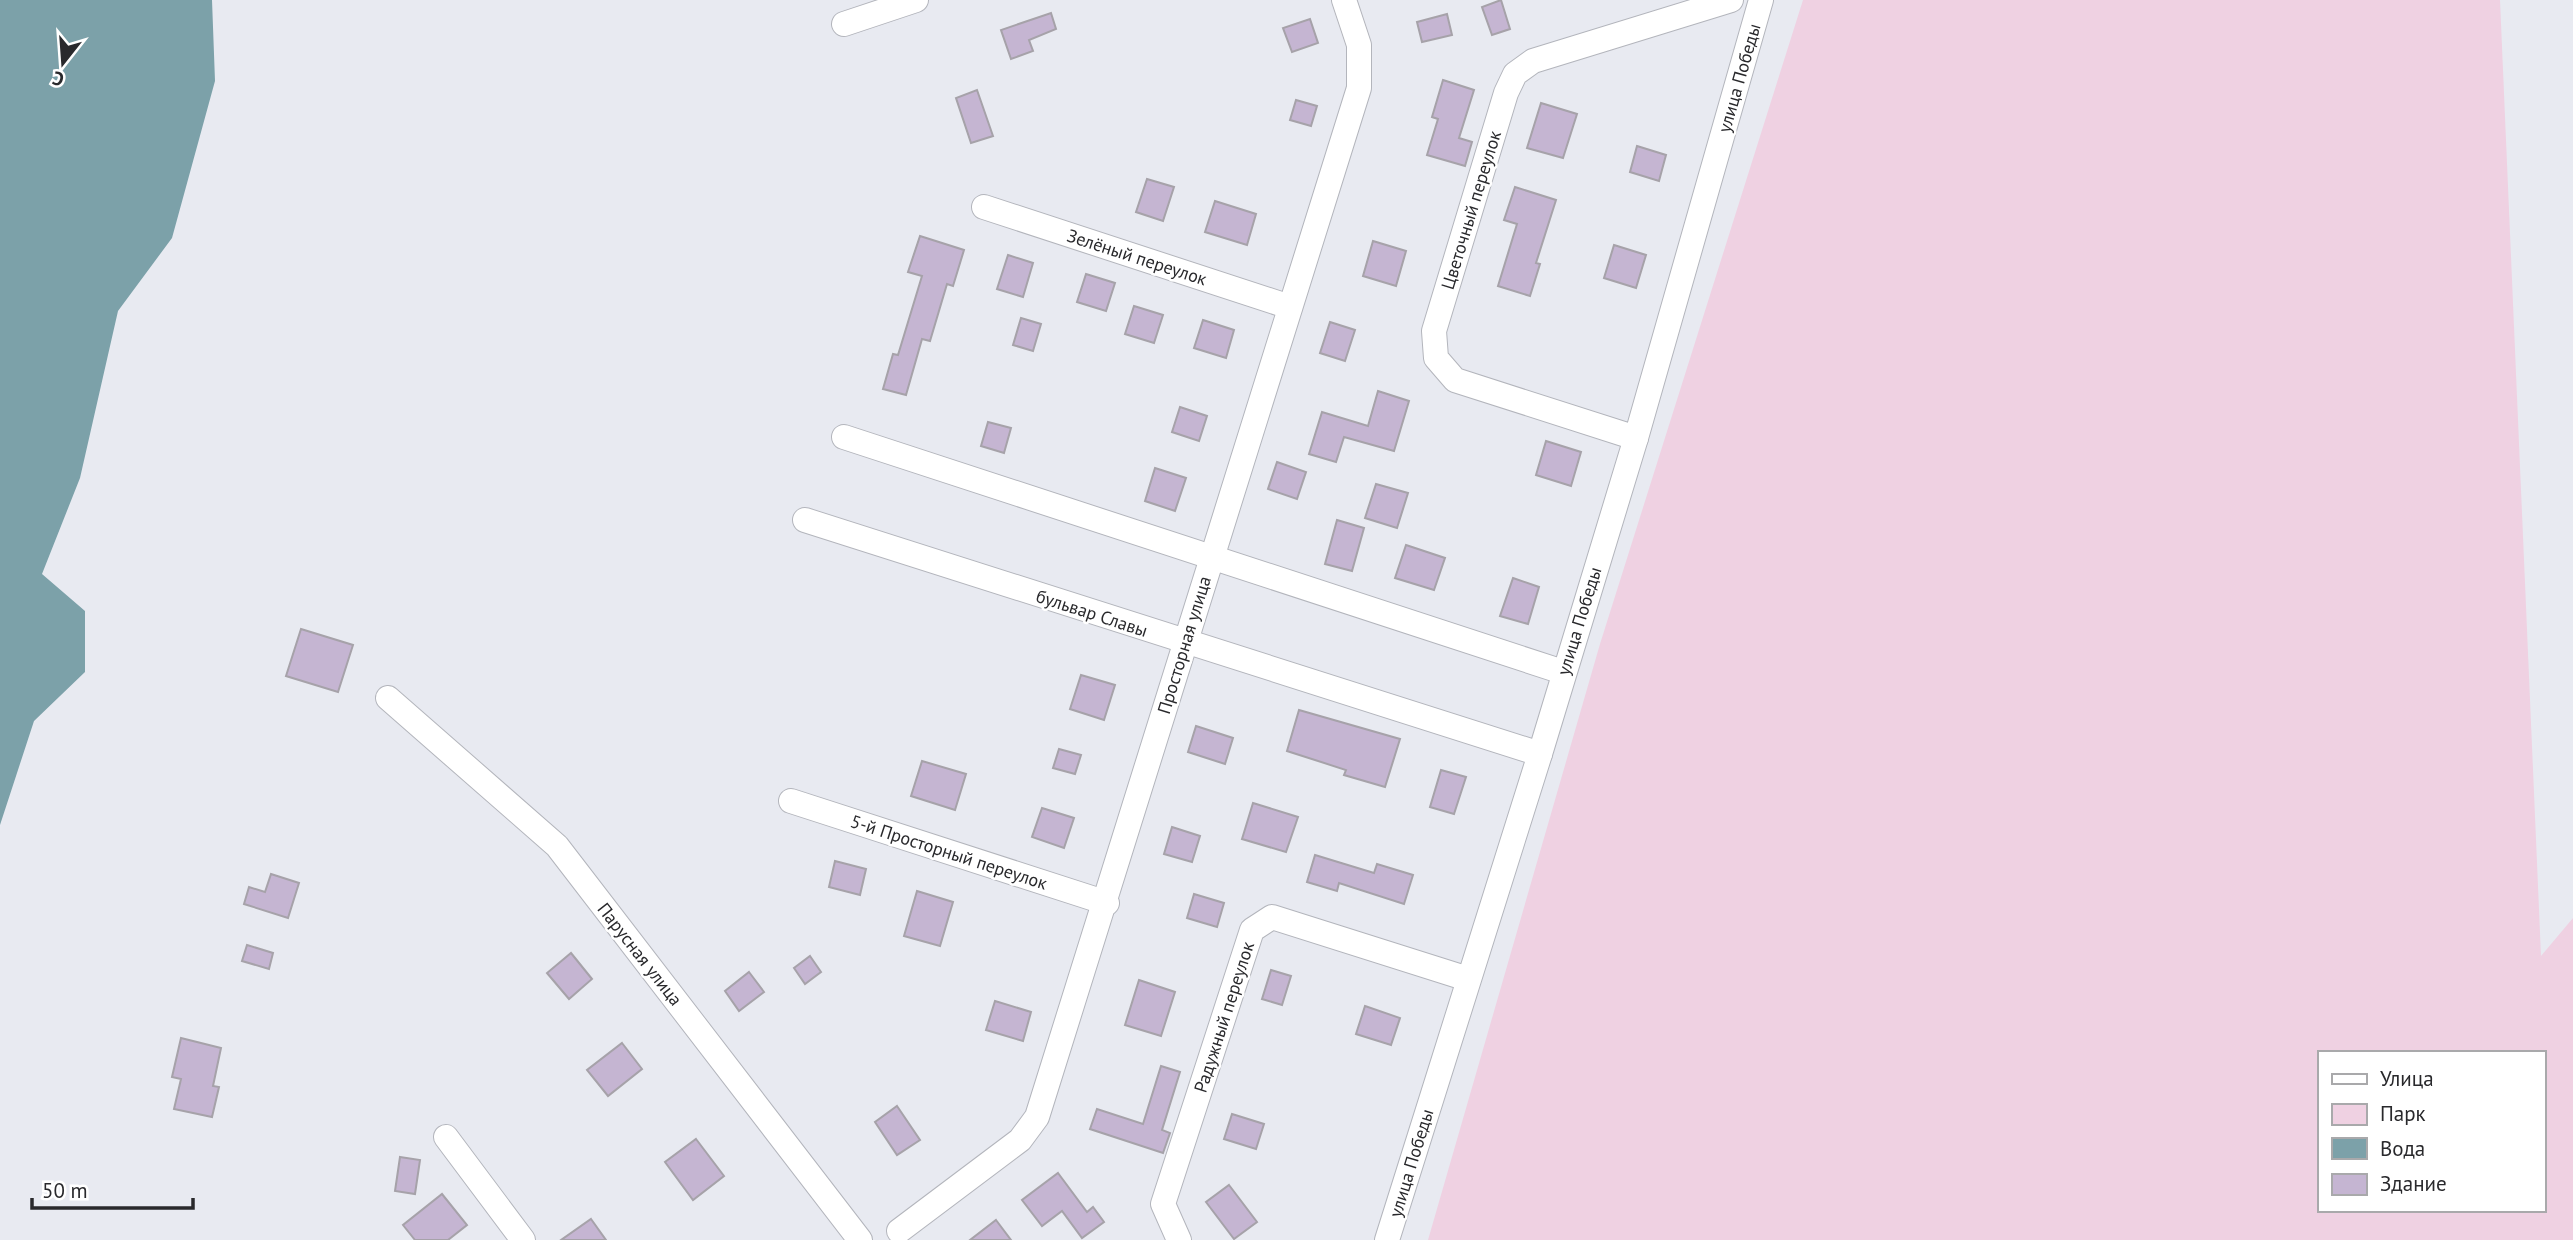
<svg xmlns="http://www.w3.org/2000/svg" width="2573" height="1240" font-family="'PT Sans',sans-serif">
	<rect width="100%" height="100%" fill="#e8eaf1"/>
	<path fill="#efd1e2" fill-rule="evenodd" d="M 1803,0 L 2500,0 L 2541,956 L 2573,918 L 2573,1240 L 1428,1240 L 1600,644 ZM 2319,1053 L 2543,1053 L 2543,1210 L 2319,1210 Z"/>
	<path fill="#7ca1a9" d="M 0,0 L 212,0 L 215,81 L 172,238 L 118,311 L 80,478 L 42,574 L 85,611 L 85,672 L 34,721 L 0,825 Z"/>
	<g fill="#c5b5d2" stroke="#a6a2a9" stroke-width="2">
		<path d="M 1501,0 L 1510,29 L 1492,35 L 1482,7 Z"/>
		<path d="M 1051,13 L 1056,29 L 1029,40 L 1033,51 L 1011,59 L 1001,30 Z"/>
		<path d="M 1447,14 L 1452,35 L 1422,42 L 1417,22 Z"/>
		<path d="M 1310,19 L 1318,43 L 1292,52 L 1283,28 Z"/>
		<path d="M 1443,80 L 1474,90 L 1459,138 L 1472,142 L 1465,166 L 1427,155 L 1438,119 L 1432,117 Z"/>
		<path d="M 977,90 L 993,136 L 971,143 L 956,98 Z"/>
		<path d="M 1296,100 L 1317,106 L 1311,126 L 1290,120 Z"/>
		<path d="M 1541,103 L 1577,114 L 1563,158 L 1527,148 Z"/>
		<path d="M 1637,146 L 1666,155 L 1659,181 L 1630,172 Z"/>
		<path d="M 1147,179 L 1174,187 L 1163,221 L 1136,212 Z"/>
		<path d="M 1515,187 L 1556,200 L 1536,263 L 1540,264 L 1530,296 L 1498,286 L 1517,224 L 1504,220 Z"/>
		<path d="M 1215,201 L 1256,214 L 1247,245 L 1205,232 Z"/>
		<path d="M 920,236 L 964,250 L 953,286 L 947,284 L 930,341 L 922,339 L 906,395 L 883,389 L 893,354 L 898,355 L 922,276 L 908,272 Z"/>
		<path d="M 1373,241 L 1406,251 L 1396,286 L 1363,276 Z"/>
		<path d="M 1614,245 L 1646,255 L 1636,288 L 1604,278 Z"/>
		<path d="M 1008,255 L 1033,263 L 1023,297 L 997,289 Z"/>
		<path d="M 1086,274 L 1115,283 L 1106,311 L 1077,302 Z"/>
		<path d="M 1134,306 L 1163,315 L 1154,343 L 1125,334 Z"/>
		<path d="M 1021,318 L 1041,324 L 1033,351 L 1013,345 Z"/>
		<path d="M 1203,320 L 1234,330 L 1226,358 L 1194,348 Z"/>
		<path d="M 1330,322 L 1355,330 L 1345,361 L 1320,353 Z"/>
		<path d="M 1378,391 L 1409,401 L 1394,451 L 1344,437 L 1336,462 L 1309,454 L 1322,412 L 1368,426 Z"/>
		<path d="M 1180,407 L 1207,416 L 1199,441 L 1172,432 Z"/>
		<path d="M 988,422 L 1011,428 L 1004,453 L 981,446 Z"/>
		<path d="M 1546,441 L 1581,452 L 1571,486 L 1536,475 Z"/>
		<path d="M 1277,462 L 1306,472 L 1297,499 L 1268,489 Z"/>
		<path d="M 1155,468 L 1186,478 L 1175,511 L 1145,501 Z"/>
		<path d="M 1376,484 L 1408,493 L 1397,528 L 1365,518 Z"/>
		<path d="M 1337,520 L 1364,528 L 1352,571 L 1325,564 Z"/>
		<path d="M 1406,545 L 1445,558 L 1434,590 L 1395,578 Z"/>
		<path d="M 1513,578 L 1539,587 L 1528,624 L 1500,616 Z"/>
		<path d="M 301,629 L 353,645 L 338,692 L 286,676 Z"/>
		<path d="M 1081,675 L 1115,685 L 1104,720 L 1070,709 Z"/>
		<path d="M 1299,710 L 1400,739 L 1385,787 L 1344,775 L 1346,770 L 1287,751 Z"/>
		<path d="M 1196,726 L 1233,738 L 1225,764 L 1188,752 Z"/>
		<path d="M 1059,749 L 1081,755 L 1075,774 L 1053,768 Z"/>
		<path d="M 922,761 L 966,774 L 955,810 L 911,796 Z"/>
		<path d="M 1441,770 L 1466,777 L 1454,814 L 1430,807 Z"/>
		<path d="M 1253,803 L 1298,817 L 1286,852 L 1242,839 Z"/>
		<path d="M 1042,808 L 1074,818 L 1064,848 L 1032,837 Z"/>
		<path d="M 1172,827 L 1200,836 L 1192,862 L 1164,854 Z"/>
		<path d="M 1315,855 L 1374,873 L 1377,864 L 1413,875 L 1404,904 L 1339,883 L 1337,891 L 1307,882 Z"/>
		<path d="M 835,861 L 866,869 L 860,895 L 829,887 Z"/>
		<path d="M 271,874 L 299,883 L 288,918 L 244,904 L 249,887 L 265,892 Z"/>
		<path d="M 917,891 L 953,902 L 940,946 L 904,936 Z"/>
		<path d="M 1194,894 L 1224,903 L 1217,927 L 1187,918 Z"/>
		<path d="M 247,945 L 273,953 L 269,969 L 242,961 Z"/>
		<path d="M 571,953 L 592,979 L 569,999 L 547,973 Z"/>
		<path d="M 810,956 L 821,972 L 805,984 L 794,968 Z"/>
		<path d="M 1271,970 L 1291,976 L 1282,1005 L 1262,999 Z"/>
		<path d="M 749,972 L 764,992 L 739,1011 L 725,991 Z"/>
		<path d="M 1139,980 L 1175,992 L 1161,1036 L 1125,1025 Z"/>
		<path d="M 995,1001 L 1031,1012 L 1023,1041 L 986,1030 Z"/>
		<path d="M 1365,1006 L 1400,1018 L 1391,1045 L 1356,1034 Z"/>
		<path d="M 181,1038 L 221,1048 L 213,1086 L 219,1087 L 212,1117 L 174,1109 L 181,1079 L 172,1077 Z"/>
		<path d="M 622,1043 L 642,1069 L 608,1096 L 587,1070 Z"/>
		<path d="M 1161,1066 L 1180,1072 L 1162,1130 L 1170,1133 L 1163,1153 L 1090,1129 L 1097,1109 L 1143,1124 Z"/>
		<path d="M 897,1106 L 920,1140 L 897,1155 L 875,1122 Z"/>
		<path d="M 1232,1114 L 1264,1124 L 1256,1149 L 1224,1139 Z"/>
		<path d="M 696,1139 L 724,1176 L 693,1200 L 665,1162 Z"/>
		<path d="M 400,1157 L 420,1160 L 415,1194 L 395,1191 Z"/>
		<path d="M 1058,1173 L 1087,1212 L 1093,1207 L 1104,1222 L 1082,1238 L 1062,1211 L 1042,1226 L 1022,1200 Z"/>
		<path d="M 1229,1185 L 1257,1222 L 1234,1239 L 1206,1202 Z"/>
		<path d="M 442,1194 L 467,1225 L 448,1240 L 415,1240 L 403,1225 Z"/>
		<path d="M 591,1219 L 606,1240 L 561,1240 Z"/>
		<path d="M 996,1220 L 1011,1240 L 970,1240 Z"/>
	</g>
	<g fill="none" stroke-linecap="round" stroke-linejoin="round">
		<g stroke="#b3b5bc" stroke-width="26">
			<g id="street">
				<path d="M 844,24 L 916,0"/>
				<path d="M 984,207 L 1290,307"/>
				<path d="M 844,437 L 1563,672"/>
				<path d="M 1636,438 L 1455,380 L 1436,358 L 1434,331 L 1506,93 L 1515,74 L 1533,61 L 1731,0"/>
				<path d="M 805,520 L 1540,754"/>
				<path d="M 388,698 L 557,846 L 860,1240"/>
				<path d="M 791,801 L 1107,903"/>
				<path d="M 446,1137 L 523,1240"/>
				<path d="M 899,1231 L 1020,1140 L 1037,1117 L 1359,88 L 1359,45 L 1344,0"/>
				<path d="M 1179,1240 L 1163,1204 L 1252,930 L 1272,917 L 1468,979"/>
				<path d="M 1387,1240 L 1540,754 L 1636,438 L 1761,0"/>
			</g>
		</g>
		<use href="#street" stroke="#fff" stroke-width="24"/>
	</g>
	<g text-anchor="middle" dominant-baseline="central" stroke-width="5" stroke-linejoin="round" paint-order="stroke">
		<g font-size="18" fill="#29292c" stroke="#fff">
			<text transform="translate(1739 78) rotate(-74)">улица Победы</text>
			<text transform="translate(1471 210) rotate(-73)">Цветочный переулок</text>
			<text transform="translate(1137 257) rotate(18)">Зелёный переулок</text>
			<text transform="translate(1092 613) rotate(18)">бульвар Славы</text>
			<text transform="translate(1579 621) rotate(-73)">улица Победы</text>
			<text transform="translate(1184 645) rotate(-73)">Просторная улица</text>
			<text transform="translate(949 852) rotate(18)">5-й Просторный переулок</text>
			<text transform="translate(640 954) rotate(52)">Парусная улица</text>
			<text transform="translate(1224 1017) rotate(-72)">Радужный переулок</text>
			<text transform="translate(1411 1163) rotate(-73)">улица Победы</text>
		</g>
	</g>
	<rect x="2318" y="1051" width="228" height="161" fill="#ffffff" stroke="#a9a9ab" stroke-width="2"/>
	<rect x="2332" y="1074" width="35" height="10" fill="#ffffff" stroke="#a9a9ab" stroke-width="2"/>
	<text x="2380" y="1086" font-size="21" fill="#29292c">Улица</text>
	<rect x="2332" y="1104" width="35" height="21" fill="#efd1e2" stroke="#a9a9ab" stroke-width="2"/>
	<text x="2380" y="1121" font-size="21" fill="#29292c">Парк</text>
	<rect x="2332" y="1138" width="35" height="21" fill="#7ca1a9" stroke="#a9a9ab" stroke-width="2"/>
	<text x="2380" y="1156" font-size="21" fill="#29292c">Вода</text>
	<rect x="2332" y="1174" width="35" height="21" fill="#c5b5d2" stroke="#a9a9ab" stroke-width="2"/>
	<text x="2380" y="1191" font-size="21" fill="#29292c">Здание</text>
	<g transform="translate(63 63) rotate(197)" stroke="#ffffff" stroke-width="5" paint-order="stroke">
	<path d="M0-5L12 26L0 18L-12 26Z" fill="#29292c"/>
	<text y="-10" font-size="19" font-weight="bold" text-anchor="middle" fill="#29292c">С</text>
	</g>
	<path d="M32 1198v10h161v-10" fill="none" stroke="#29292c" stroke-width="3.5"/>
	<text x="42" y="1198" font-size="21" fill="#29292c" stroke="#ffffff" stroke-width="5" paint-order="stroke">50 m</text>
</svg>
